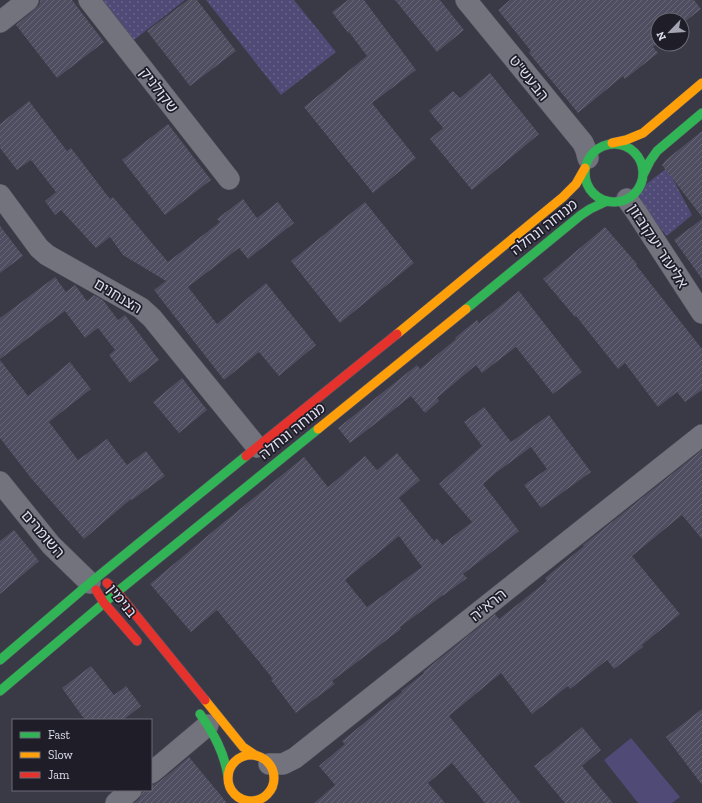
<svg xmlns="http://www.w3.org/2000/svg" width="702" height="803" font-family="'Zilla Slab','Noto Sans Hebrew',serif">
	<defs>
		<pattern id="park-dots" width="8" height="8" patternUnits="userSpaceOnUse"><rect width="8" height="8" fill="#4f4a76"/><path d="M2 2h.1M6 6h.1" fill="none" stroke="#68648a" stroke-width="1.8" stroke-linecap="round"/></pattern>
		<pattern id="building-hatch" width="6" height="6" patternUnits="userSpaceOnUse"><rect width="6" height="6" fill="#4f4d60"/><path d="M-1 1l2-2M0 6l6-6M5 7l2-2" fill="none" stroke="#686677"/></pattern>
	</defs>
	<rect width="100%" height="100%" fill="#3a3946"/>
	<g fill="url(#park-dots)">
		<path d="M 103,0 L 185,0 L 134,40 Z"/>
		<path d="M 206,0 L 294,0 L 336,52 L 281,95 Z"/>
		<path d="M 667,168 L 692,215 L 667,236 L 632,195 Z"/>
	</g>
	<path fill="#4f4a76" d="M 631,738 L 680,797 L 672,803 L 638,803 L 604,760 Z"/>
	<g fill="url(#building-hatch)" fill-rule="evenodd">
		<path d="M 41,0 L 72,0 L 104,42 L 57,78 L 16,25 L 35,9 L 39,5 L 40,1 Z"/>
		<path d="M 188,0 L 197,0 L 236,51 L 190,86 L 147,31 Z"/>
		<path d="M 348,0 L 364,0 L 416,70 L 372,103 L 416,158 L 373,193 L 304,107 L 367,56 L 349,32 L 348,33 L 332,12 Z"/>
		<path d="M 395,0 L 440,0 L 464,30 L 437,52 Z"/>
		<path d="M 510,0 L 694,0 L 701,9 L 682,24 L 682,20 L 658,20 L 658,43 L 653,47 L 658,53 L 625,79 L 623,76 L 578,113 L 529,53 L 531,51 L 498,10 Z"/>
		<path d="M 490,73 L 539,134 L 472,190 L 430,139 L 443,128 L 429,111 L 453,91 L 460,98 Z"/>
		<path d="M 29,101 L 67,151 L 71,148 L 110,199 L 113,197 L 168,262 L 220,222 L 217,219 L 243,199 L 257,218 L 278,202 L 294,223 L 248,259 L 239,248 L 188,287 L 217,324 L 266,283 L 316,345 L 279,376 L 259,352 L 224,380 L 154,290 L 166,281 L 123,255 L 110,237 L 96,248 L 61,210 L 55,215 L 45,201 L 56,192 L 31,160 L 17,170 L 0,148 L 0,124 Z"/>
		<path d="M 168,124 L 211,180 L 165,215 L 122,160 Z"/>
		<path d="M 702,131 L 702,217 L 662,165 L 666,160 Z"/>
		<path d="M 365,202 L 414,263 L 340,323 L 291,261 Z"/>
		<path d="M 702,219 L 702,279 L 674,240 Z"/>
		<path d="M 0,226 L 23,256 L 0,273 Z"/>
		<path d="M 605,227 L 637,264 L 636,265 L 702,349 L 702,390 L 685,402 L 677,392 L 658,407 L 625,363 L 618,369 L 576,316 L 575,317 L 543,279 Z"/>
		<path d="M 55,277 L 66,292 L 75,285 L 87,301 L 94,295 L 103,300 L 118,320 L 125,315 L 159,360 L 130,383 L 109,355 L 115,350 L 98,328 L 85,338 L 65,311 L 0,359 L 0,318 Z"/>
		<path d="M 519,291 L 582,372 L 553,394 L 516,347 L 482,373 L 476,365 L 437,398 L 439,401 L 425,413 L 411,396 L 392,411 L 350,443 L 338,428 L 417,365 L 420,369 L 456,339 L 455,338 L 462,332 L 477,320 L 479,323 Z"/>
		<path d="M 0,360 L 28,396 L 70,362 L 91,389 L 49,422 L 78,460 L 107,439 L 127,465 L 146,451 L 165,476 L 132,500 L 131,499 L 84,539 L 31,478 L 0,438 Z"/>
		<path d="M 182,378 L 207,410 L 179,433 L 153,402 Z"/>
		<path d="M 484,407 L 511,442 L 549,415 L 591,472 L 541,508 L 524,485 L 547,469 L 531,447 L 497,472 L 483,484 L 519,531 L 463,574 L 467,578 L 444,595 L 443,595 L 400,627 L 401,629 L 332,681 L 335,684 L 296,713 L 271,680 L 273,679 L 217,610 L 191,632 L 150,584 L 223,523 L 304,457 L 328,487 L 365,456 L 377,470 L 397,453 L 420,480 L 399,498 L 434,541 L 437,538 L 442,545 L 472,522 L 439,484 L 482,446 L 464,422 ZM 399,536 L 422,567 L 367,607 L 345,580 Z"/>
		<path d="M 702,450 L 702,539 L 682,515 L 632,556 L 680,614 L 642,645 L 643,647 L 614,669 L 607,660 L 570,689 L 568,686 L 532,714 L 501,673 L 449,716 L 521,803 L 485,803 L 452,763 L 428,783 L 445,803 L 314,803 L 335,785 L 319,766 L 345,744 L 342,741 L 402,692 L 401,691 L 424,673 L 423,672 L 495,614 L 499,619 L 547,581 L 545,578 L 584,546 L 583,545 Z"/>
		<path d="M 14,530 L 39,561 L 0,594 L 0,541 Z"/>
		<path d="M 91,666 L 114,695 L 126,686 L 141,706 L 123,720 L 85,720 L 62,688 Z"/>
		<path d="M 702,709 L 702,785 L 666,737 Z"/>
		<path d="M 582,727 L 601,750 L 582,766 L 613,803 L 565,803 L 534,766 Z"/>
		<path d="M 189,757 L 227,803 L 134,803 L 139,799 L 142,793 L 146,790 L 151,790 L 151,786 L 159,782 Z"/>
	</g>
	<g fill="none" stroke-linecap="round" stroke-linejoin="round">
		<g stroke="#575662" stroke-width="22">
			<g id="street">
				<path d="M 89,0 L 229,179"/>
				<path d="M 466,0 L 583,143 L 586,150 L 588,158"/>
				<path d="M 0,22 L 28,0"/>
				<path d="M 0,195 L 39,248 L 47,255 L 141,308 L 152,318 L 257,447"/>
				<path d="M 627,199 L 637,213 L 702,313"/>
				<path d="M 0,482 L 51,545 L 90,583"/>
				<path d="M 269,764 L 283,764 L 295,758 L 702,435"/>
				<path d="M 151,773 L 208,725"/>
				<path d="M 116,803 L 131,790"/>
			</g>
		</g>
		<g stroke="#575662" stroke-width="10">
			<g id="fast">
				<circle cx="614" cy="173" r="29"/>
				<path d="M 644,173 L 650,161 L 657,151 L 702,113"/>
				<path d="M 466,309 L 581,215 L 590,209 L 607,201"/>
				<path d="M 0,660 L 90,583 L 246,456"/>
				<path d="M 0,691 L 117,592 L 318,429"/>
				<path d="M 200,714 C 214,734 224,752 228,776"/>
			</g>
		</g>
		<g stroke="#575662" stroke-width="10">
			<g id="slow">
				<path d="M 612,143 L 626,140 L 643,133 L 702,83"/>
				<path d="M 397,334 L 563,197 L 576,184 L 585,168"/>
				<path d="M 318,429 L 466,309"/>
				<path d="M 205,700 L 243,747 L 255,755"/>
				<circle cx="251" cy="778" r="23"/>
			</g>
		</g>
		<g stroke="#575662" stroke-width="10">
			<g id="jam">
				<path d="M 246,456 L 397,334"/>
				<path d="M 107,583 L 117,592 L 205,700"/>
				<path d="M 96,590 L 104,603 L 137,641"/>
			</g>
		</g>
		<use href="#street" stroke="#73737d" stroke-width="21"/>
		<use href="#fast" stroke="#30b455" stroke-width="9"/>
		<use href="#slow" stroke="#ff9f0a" stroke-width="9"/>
		<use href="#jam" stroke="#e5322d" stroke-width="9"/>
	</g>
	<g text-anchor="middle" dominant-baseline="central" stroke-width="3.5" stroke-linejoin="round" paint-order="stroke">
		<g font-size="15" fill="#ddddec" stroke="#1e1d28">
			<text transform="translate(529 78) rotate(51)">הבעש"ט</text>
			<text transform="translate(159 90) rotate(52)">שקולניק</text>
			<text transform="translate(544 227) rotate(-38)">מנוחה ונחלה</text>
			<text transform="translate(658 246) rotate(57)">אליעזר יעקובזון</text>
			<text transform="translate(118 296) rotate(31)">הצנחנים</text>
			<text transform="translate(292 431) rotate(-39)">מנוחה ונחלה</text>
			<text transform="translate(43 534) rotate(49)">השומרים</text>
			<text transform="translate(122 601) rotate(51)">בנימין</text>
			<text transform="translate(488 605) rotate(-39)">הרא"ה</text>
		</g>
	</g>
	<rect x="12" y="719" width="140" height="72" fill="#1e1d28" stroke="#6a6a76"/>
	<rect x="20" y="732" width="20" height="6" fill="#30b455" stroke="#6a6a76"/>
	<text x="48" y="739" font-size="12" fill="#ddddec">Fast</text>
	<rect x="20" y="752" width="20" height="6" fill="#ff9f0a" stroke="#6a6a76"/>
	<text x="48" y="759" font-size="12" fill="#ddddec">Slow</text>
	<rect x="20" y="772" width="20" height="6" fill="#e5322d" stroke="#6a6a76"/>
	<text x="48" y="779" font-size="12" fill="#ddddec">Jam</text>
	<g transform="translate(670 32) rotate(245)"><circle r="19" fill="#1e1d28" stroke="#6a6a76"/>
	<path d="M0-3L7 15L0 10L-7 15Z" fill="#a4a4b2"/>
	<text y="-6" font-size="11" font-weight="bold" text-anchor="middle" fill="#ddddec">N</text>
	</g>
</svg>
